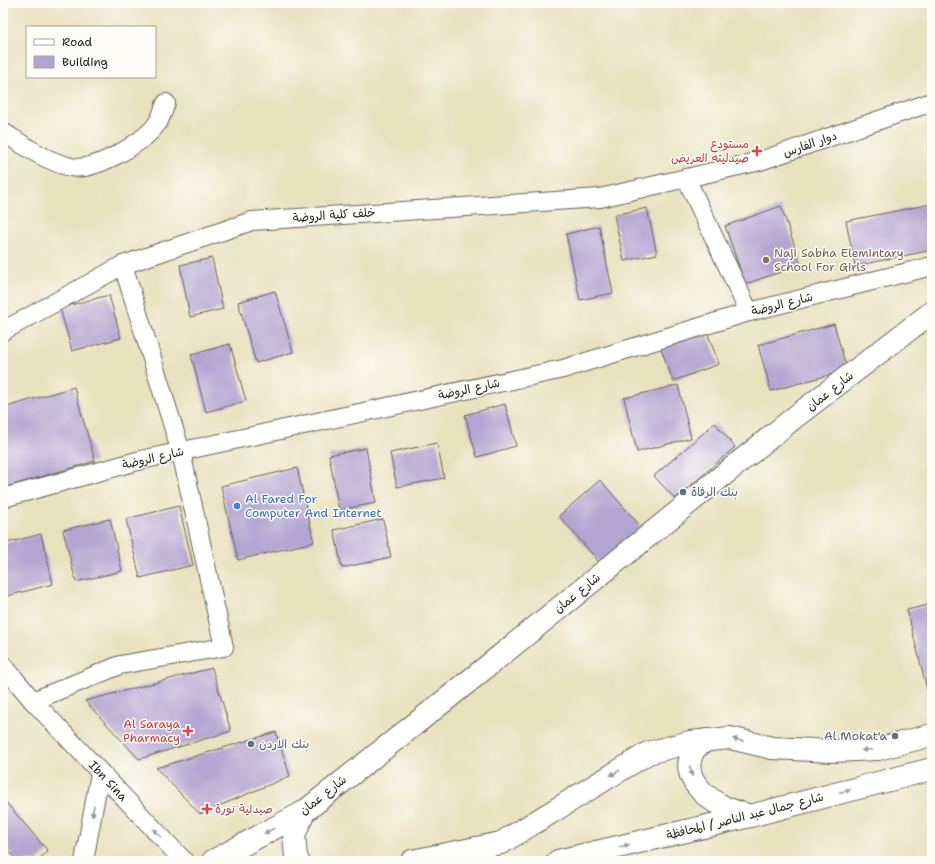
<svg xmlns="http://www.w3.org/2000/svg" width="935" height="864" font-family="'Shantell Sans','Playpen Sans Arabic',sans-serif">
	<rect width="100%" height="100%" fill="#fdfcf7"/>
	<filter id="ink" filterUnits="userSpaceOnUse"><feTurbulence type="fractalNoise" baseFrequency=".025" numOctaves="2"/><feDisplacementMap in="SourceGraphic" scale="8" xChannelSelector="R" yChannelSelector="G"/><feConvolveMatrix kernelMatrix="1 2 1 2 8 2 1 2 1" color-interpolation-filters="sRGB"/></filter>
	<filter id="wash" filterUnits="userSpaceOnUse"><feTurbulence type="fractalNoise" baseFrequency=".012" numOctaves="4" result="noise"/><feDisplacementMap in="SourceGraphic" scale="16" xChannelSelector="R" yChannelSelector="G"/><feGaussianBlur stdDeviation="0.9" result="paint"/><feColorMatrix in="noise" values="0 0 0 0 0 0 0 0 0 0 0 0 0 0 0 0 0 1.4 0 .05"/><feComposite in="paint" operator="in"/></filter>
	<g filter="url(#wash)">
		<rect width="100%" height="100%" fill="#e8e1be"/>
		<g id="blocks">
			<g fill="#b3a5d1">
				<path d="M 931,204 L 932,250 L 855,266 L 846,221 Z"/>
				<path d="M 781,206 L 801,265 L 745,284 L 725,226 Z"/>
				<path d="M 647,208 L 657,254 L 624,261 L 614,215 Z"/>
				<path d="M 599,226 L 613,293 L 580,300 L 566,234 Z"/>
				<path d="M 212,258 L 223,309 L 190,317 L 180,265 Z"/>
				<path d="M 275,291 L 293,352 L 256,363 L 238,302 Z"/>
				<path d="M 109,295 L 121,338 L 72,351 L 60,308 Z"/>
				<path d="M 834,324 L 847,370 L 771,391 L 758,345 Z"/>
				<path d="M 706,329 L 719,364 L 673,381 L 660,346 Z"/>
				<path d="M 230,344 L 246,401 L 206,412 L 191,355 Z"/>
				<path d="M 678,385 L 691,438 L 637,452 L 624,398 Z"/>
				<path d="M 74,387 L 95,461 L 3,488 L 3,408 Z"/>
				<path d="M 505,404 L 516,446 L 477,457 L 465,415 Z"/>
				<path d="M 715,423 L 735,447 L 675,499 L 654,476 Z"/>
				<path d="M 437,443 L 444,478 L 397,487 L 390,453 Z"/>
				<path d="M 366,448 L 376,503 L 339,510 L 329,455 Z"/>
				<path d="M 297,468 L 314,542 L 238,560 L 221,486 Z"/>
				<path d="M 600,480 L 642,528 L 600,563 L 559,516 Z"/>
				<path d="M 179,506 L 193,565 L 140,578 L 126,519 Z"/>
				<path d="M 110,519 L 122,571 L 76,582 L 63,530 Z"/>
				<path d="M 383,519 L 391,557 L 342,568 L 334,530 Z"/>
				<path d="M 41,534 L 53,584 L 3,597 L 3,544 Z"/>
				<path d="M 932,604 L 932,696 L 929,697 L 907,610 Z"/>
				<path d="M 212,668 L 231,731 L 139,759 L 85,701 Z"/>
				<path d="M 276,732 L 290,776 L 200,814 L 156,768 Z"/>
				<path d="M 3,799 L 48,851 L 37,861 L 18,861 L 3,844 Z"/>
			</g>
		</g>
	</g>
	<g filter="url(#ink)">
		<use href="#blocks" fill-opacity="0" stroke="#636155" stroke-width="1"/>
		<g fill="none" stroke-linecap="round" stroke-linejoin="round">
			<g stroke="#636155" stroke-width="20">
				<g id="minor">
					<path d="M 3,132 C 25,146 45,161 71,167 C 94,172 143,143 156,125 C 161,119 163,110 166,103"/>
					<path d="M 686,178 L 749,312"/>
					<path d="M 3,331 L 123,265 L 252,221 L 600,198 L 760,161 L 932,102"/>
					<path d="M 3,498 L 141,460 L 563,369 L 749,312 L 932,266"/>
					<path d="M 3,665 L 33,701 L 184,861"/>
					<path d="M 33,701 L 120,665 L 224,647 L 181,452 L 123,265"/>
					<path d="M 84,861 L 100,773"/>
				</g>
			</g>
			<g stroke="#636155" stroke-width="24">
				<g id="tertiary">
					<path d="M 213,861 L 304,812 L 453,694 L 795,417 L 932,312"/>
					<path d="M 298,861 L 296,857 L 294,835 L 304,812"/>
				</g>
			</g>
			<g stroke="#636155" stroke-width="24">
				<g id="secondary">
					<path d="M 707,740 C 703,743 695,747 693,752 C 680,776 704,797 724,807 C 732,811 742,813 750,816"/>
					<path d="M 412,861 L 501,843 L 648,753 L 690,742 L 730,738 L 772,748 L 833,751 L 878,749 L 932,735"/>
					<path d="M 558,861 L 750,816 L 932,769"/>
				</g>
			</g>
			<use href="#minor" stroke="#fff" stroke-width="18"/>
			<use href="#tertiary" stroke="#fff" stroke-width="22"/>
			<use href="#secondary" stroke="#fff" stroke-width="22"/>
		</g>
		<defs><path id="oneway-solid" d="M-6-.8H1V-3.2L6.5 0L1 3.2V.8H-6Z"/></defs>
		<g fill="#999">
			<use href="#oneway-solid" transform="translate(738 740) rotate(-167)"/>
			<use href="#oneway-solid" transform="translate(867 750) rotate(177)"/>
			<use href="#oneway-solid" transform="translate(691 771) rotate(75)"/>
			<use href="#oneway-solid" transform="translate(615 773) rotate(149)"/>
			<use href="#oneway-solid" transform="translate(845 791) rotate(-15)"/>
			<use href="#oneway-solid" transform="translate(93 811) rotate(100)"/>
			<use href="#oneway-solid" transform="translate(269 831) rotate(152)"/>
			<use href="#oneway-solid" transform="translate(157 833) rotate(-134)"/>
			<use href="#oneway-solid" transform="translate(624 846) rotate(-13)"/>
		</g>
	</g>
	<g fill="#e0444e" stroke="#fdfcf7" stroke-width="1.5">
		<path d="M755 145h4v4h4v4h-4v4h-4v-4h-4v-4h4z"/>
		<path d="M186 725h4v4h4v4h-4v4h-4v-4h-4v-4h4z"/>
		<path d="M205 803h4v4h4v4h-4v4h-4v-4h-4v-4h4z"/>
	</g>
	<circle fill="#8d6e63" stroke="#fdfcf7" stroke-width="1.5" cx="766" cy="260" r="4"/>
	<g fill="#5c6f8a" stroke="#fdfcf7" stroke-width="1.5">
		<circle cx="683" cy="492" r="4"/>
		<circle cx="895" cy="736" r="4"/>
		<circle cx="251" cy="744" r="4"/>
	</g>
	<circle fill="#3f7fe0" stroke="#fdfcf7" stroke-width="1.5" cx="237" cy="506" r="4"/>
	<g text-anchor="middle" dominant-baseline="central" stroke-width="3" stroke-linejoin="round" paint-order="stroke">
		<g font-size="12" fill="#be3a42" stroke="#fdfcf7" text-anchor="end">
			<text x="749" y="144">مستودع<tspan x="749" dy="14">صيدليته العريض</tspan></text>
			<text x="180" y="724">Al Saraya<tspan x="180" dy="14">Pharmacy</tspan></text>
			<text x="215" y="809" text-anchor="start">صيدلية نورة</text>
		</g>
		<g font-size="12" fill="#1c1c1c" stroke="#fdfcf7">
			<text transform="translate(810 144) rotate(-19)">دوار الفارس</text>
			<text transform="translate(334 215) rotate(-4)">خلف كلية الروضة</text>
			<text transform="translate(782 304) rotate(-14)">شارع الروضة</text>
			<text transform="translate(469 389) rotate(-12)">شارع الروضة</text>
			<text transform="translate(830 391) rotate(-38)">شارع عمان</text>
			<text transform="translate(153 458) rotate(-13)">شارع الروضة</text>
			<text transform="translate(577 593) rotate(-39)">شارع عمان</text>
			<text transform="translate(108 781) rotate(47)">Ibn Sina</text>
			<text transform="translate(323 795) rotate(-38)">شارع عمان</text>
			<text transform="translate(745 816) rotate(-14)">شارع جمال عبد الناصر / المحافظة</text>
		</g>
		<g font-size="12" fill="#785e54" stroke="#fdfcf7" text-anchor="start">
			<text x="774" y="253">Naji Sabha Elemintary<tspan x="774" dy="14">School For Girls</tspan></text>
		</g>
		<g font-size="12" fill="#4e5e75" stroke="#fdfcf7" text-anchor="start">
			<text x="691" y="492">بنك الرفاة</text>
			<text x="887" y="736" text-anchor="end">Al Mokat'a</text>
			<text x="259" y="744">بنك الاردن</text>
		</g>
		<g font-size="12" fill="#366cbe" stroke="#fdfcf7" text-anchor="start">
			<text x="245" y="499">Al Fared For<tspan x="245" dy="14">Computer And Internet</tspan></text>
		</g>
	</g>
	<rect width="935" height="864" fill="none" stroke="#fdfcf7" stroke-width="16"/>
	<rect x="26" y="26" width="130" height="52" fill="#fdfcf7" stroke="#a3a29f"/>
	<rect x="34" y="39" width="20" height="6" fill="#ffffff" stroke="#a3a29f"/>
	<text x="62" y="46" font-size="12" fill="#1c1c1c">Road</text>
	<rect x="34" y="56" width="20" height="12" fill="#b3a5d1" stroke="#a3a29f"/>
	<text x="62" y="66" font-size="12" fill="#1c1c1c">Building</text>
</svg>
